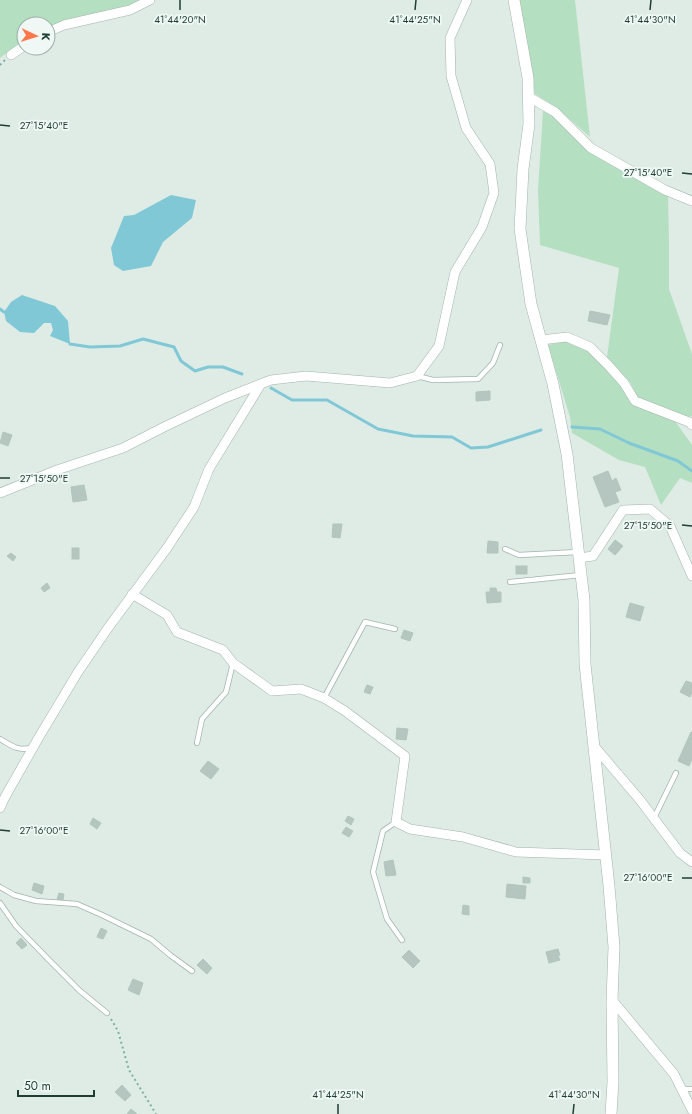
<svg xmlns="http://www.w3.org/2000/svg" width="692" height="1114" font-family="Jost,sans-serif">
	<rect width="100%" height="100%" fill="#dfece6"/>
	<g fill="#b5dfc1">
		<path d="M 0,0 L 141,0 C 114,14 78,15 48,27 L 48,24 L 24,24 L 24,40 L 0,58 Z"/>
		<path d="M 519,0 L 575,0 L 590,137 L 557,108 L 535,94 Z"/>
		<path d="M 543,111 L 554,116 L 589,152 L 668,194 L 669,244 L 669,289 L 692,354 L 692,416 L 684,418 L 639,400 L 630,382 L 607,357 L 619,268 L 540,245 L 538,190 Z"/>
		<path d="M 567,341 L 590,351 L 620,385 L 631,404 L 675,421 L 692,445 L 692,483 L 680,478 L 661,505 L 645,467 L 619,460 L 572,433 L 570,417 L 548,345 Z"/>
	</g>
	<g fill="#81c8d6">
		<path d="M 171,195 L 196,200 L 192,218 L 163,242 L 151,266 L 123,271 L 114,265 L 111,248 L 124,216 L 134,215 Z"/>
		<path d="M 22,295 L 55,306 L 68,321 L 70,344 L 50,336 L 53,330 L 51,323 L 44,323 L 34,333 L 20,332 L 6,321 L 4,312 L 11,302 Z"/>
	</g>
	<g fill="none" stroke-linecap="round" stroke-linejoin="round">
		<g stroke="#81c8d6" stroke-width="3">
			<path d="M 0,309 L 4,312"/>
			<path d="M 70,344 L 90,347 L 120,346 L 143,339 L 174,347 L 181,361 L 195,371 L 208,367 L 223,367 L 242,374"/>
			<path d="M 271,388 L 292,400 L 327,400 L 378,429 L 413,436 L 452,437 L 471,448 L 488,447 L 541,430"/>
			<path d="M 572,427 L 600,429 L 629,443 L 678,461 L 692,471"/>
		</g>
	</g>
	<g fill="#b4c6bf" stroke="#b1c6bd">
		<path d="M 590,311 L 610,315 L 607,325 L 588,321 Z"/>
		<path d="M 490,391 L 490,400 L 476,401 L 476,392 Z"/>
		<path d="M 3,432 L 12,435 L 8,446 L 0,443 Z"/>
		<path d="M 608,471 L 612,481 L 616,478 L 621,490 L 615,492 L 619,502 L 605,507 L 593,477 Z"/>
		<path d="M 84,485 L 87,500 L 73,502 L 71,487 Z"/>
		<path d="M 333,524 L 342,524 L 340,538 L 332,537 Z"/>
		<path d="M 615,540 L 623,546 L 615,555 L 608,549 Z"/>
		<path d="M 488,541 L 498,542 L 498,553 L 487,553 Z"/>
		<rect x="72" y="548" width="7" height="11"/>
		<path d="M 11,553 L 16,557 L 13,561 L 7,556 Z"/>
		<rect x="516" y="566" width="11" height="8"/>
		<path d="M 47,583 L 50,588 L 44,592 L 41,588 Z"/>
		<path d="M 490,588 L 496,588 L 497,592 L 501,592 L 501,602 L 487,603 L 486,592 L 490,592 Z"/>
		<path d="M 630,603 L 644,607 L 640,621 L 626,617 Z"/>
		<path d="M 404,630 L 413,633 L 410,641 L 401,638 Z"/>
		<path d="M 686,681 L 692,683 L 692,692 L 690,697 L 680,692 Z"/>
		<path d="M 367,685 L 373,687 L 370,694 L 364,692 Z"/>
		<path d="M 397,728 L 408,729 L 406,740 L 396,739 Z"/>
		<path d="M 691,732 L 692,733 L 692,759 L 689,766 L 678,761 Z"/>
		<path d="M 208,761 L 219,769 L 211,779 L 200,771 Z"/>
		<path d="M 348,816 L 354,819 L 351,825 L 345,821 Z"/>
		<path d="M 93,818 L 101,823 L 97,829 L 90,824 Z"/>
		<path d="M 346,827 L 353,831 L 349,837 L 342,833 Z"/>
		<path d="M 393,860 L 396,875 L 386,876 L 384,862 Z"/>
		<path d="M 523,877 L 530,878 L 530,883 L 523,883 Z"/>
		<path d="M 34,883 L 44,886 L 42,894 L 32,890 Z"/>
		<path d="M 507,884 L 526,886 L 525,899 L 506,897 Z"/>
		<path d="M 59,893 L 64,894 L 63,900 L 57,899 Z"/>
		<path d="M 463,905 L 469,906 L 469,915 L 462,914 Z"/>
		<path d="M 101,928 L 107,931 L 103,939 L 97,937 Z"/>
		<path d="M 21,938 L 27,945 L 22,949 L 16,943 Z"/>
		<path d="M 558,949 L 560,955 L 558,956 L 560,960 L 549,963 L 546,952 Z"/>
		<path d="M 409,950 L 420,961 L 413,968 L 402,957 Z"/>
		<path d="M 203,959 L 212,968 L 207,974 L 197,965 Z"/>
		<path d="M 133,979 L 143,983 L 139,995 L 128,990 Z"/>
		<path d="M 122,1085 L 131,1095 L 125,1101 L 115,1092 Z"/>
		<path d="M 131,1109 L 137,1114 L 127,1114 Z"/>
	</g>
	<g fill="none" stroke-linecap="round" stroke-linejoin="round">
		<g stroke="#a1b4ad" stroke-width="6">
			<g id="service">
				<path d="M 417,376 L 433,380 L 478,379 L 493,363 L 500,345"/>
				<path d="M 505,549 L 519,555 L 578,552"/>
				<path d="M 510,582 L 581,575"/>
				<path d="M 324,698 L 365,622 L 395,629"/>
				<path d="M 0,739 C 12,746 17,751 32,748"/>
				<path d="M 197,743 L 202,719 L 226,692 L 233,663"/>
				<path d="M 654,818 L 676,773"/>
				<path d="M 396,822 L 383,831 L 373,872 L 387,919 L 402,940"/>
				<path d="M 0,887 L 14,895 L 36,901 L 77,904 L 102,915 L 151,939 L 170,955 L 192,971"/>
				<path d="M 0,903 L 16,926 L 50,961 L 80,991 L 107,1013"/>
				<path d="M 681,1089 L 692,1089"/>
			</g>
		</g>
		<g stroke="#a1b4ad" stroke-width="10">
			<g id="minor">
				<path d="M 48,32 L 64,25 L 130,10 L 150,0"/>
				<path d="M 11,55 L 24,46"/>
				<path d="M 529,97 L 555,112 L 591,148 L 665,190 L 692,201"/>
				<path d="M 541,340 L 567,337 L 590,347 L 608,365 L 624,383 L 635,401 L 689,422 L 692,425"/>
				<path d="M 0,493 L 57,470 L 123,448 L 164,427 L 225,398 L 271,380 L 306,376 L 390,383 L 417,376 L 439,346 L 455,272 L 482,227 L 494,193 L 490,164 L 466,128 L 451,76 L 450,38 L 467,0"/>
				<path d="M 579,558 L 593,556 L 623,510 L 650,509 L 670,526 L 692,576"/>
				<path d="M 132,594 L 167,615 L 177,632 L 223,650 L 233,663 L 272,691 L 301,689 L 324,698 L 345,711 L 405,756 L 396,822 L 410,829 L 463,837 L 516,852 L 606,855"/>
				<path d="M 594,746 L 640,800 L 680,853 L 692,862"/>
				<path d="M 0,808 L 5,797 L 39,737 L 78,672 L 108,628 L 167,548 L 194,507 L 209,469 L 261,384"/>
				<path d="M 612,1000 L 674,1074 L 692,1110"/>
			</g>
		</g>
		<g stroke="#a1b4ad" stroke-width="12">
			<path id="tertiary" d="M 514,0 L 528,78 L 529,124 L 523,169 L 520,229 L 531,304 L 553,384 L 567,454 L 584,600 L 585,664 L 609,886 L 614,947 L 612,1000 L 613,1082 L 611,1114"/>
		</g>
		<g stroke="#7cb2a2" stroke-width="2" stroke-dasharray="2 3" stroke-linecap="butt">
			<path d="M 0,65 L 5,60"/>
			<path d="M 111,1019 L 118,1031 L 129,1070 L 156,1114"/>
		</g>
		<use href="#service" stroke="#fff" stroke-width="4.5"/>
		<use href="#minor" stroke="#fff" stroke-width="9"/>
		<use href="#tertiary" stroke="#fff" stroke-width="11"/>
	</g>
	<path fill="none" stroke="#1e3d35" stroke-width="1.5" d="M 180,10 L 180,0M 415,10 L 416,0M 650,10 L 651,0M 0,125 L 10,126M 682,173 L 692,174M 0,478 L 10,478M 682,525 L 692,526M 0,830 L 10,831M 682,878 L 692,878M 338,1114 L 338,1104M 573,1114 L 574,1104"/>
	<g font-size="10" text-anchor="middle" fill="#1e3d35" stroke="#eff8f4" stroke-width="3.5" stroke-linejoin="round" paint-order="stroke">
		<text x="180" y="23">41°44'20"N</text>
		<text x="415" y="23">41°44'25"N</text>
		<text x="650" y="23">41°44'30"N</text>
		<text x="44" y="129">27°15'40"E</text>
		<text x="648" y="176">27°15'40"E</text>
		<text x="44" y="482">27°15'50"E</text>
		<text x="648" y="529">27°15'50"E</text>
		<text x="44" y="834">27°16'00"E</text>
		<text x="648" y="881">27°16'00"E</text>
		<text x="338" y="1098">41°44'25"N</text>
		<text x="574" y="1098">41°44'30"N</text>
	</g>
	<g transform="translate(36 36) rotate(94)"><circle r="19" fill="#eff8f4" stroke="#9bada8"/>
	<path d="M0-3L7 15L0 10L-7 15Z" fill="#fe784b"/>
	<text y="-6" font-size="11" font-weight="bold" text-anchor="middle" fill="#1e3d35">K</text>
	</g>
	<path d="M18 1090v6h76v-6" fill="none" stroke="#1e3d35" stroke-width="2"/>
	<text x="24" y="1090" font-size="12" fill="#1e3d35" stroke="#eff8f4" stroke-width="3" paint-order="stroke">50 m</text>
</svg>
